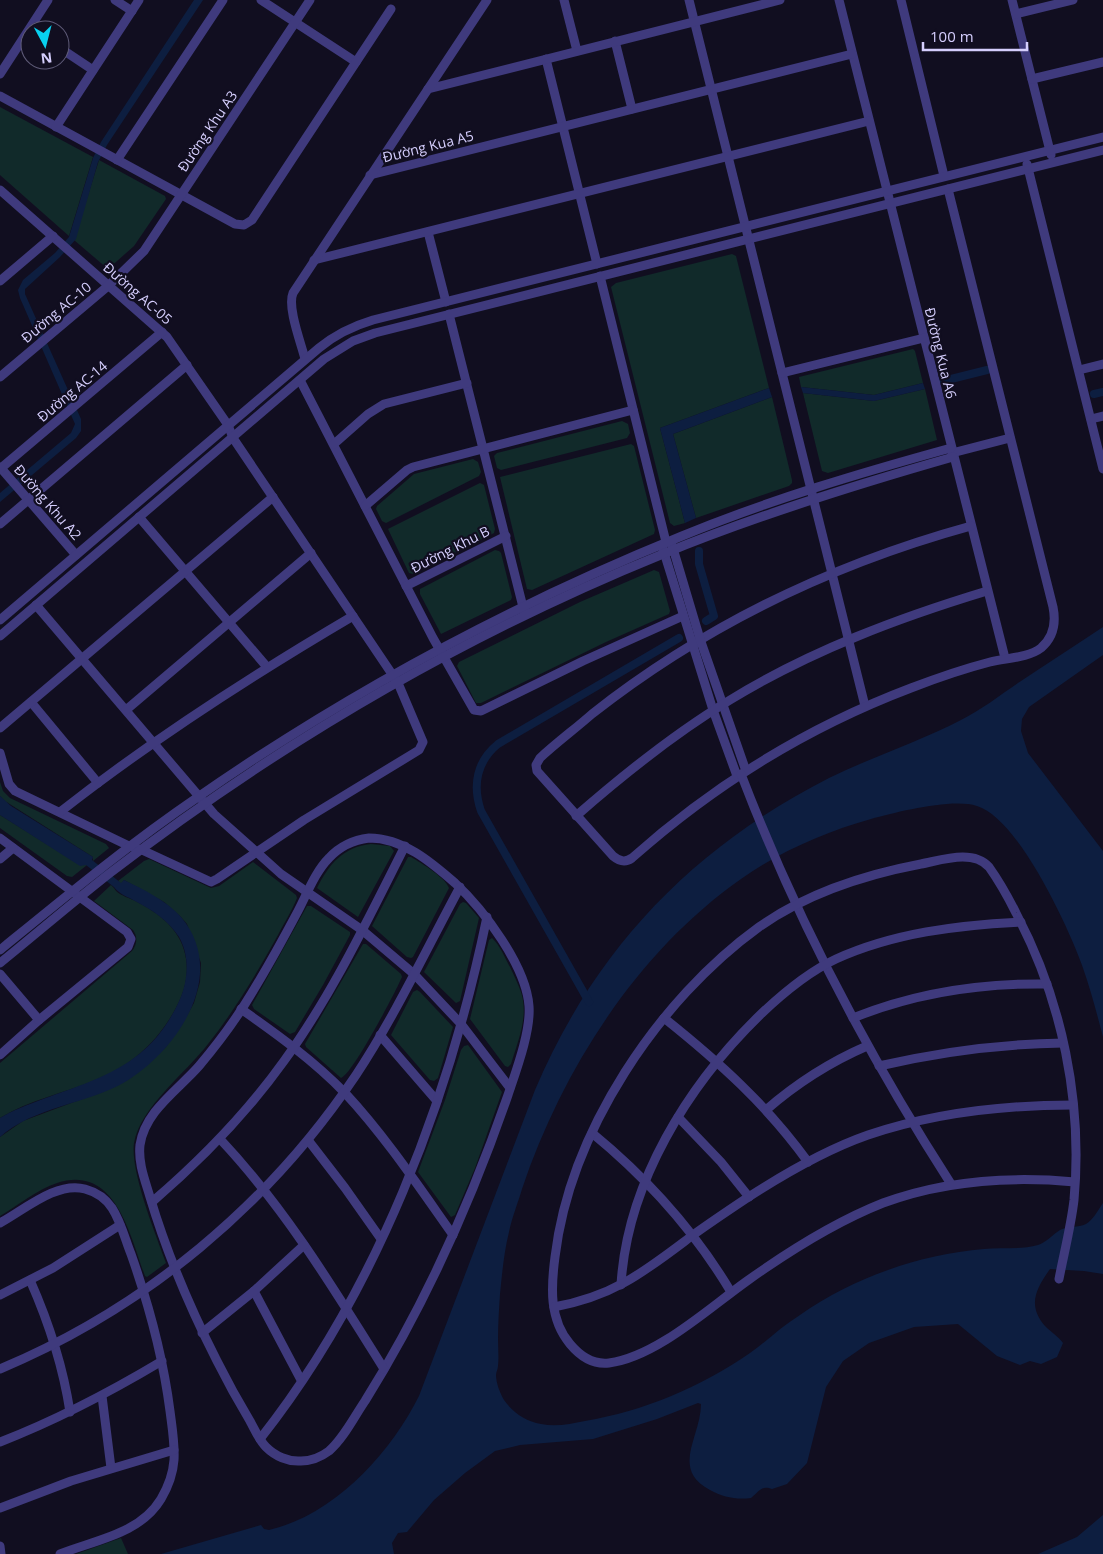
<svg xmlns="http://www.w3.org/2000/svg" width="1103" height="1554" font-family="'Open Sans',sans-serif">
	<rect width="100%" height="100%" fill="#110e20"/>
	<g fill="#112a2a">
		<path d="M 0,107 L 93,157 L 69,236 L 0,175 Z"/>
		<path d="M 99,160 L 165,196 L 166,199 L 134,246 L 108,269 L 74,240 Z"/>
		<path d="M 732,254 L 736,256 L 769,388 L 660,428 L 685,523 L 674,526 L 670,523 L 611,287 L 616,283 Z"/>
		<path d="M 913,349 L 915,351 L 923,383 L 874,395 L 801,387 L 799,377 Z"/>
		<path d="M 925,389 L 937,440 L 828,473 L 822,471 L 803,393 L 874,401 Z"/>
		<path d="M 772,397 L 792,480 L 792,483 L 789,486 L 696,518 L 673,434 Z"/>
		<path d="M 622,421 L 628,424 L 630,433 L 627,438 L 501,470 L 497,468 L 494,456 L 497,453 Z"/>
		<path d="M 631,444 L 634,446 L 655,530 L 654,534 L 532,590 L 527,589 L 500,477 Z"/>
		<path d="M 473,459 L 478,462 L 481,472 L 479,476 L 386,523 L 382,521 L 376,509 L 377,506 L 414,474 Z"/>
		<path d="M 480,483 L 484,485 L 495,529 L 494,533 L 413,574 L 409,573 L 388,529 Z"/>
		<path d="M 495,550 L 499,551 L 501,553 L 512,597 L 511,600 L 441,634 L 420,594 L 420,589 Z"/>
		<path d="M 654,570 L 659,572 L 670,611 L 669,614 L 606,642 L 481,703 L 476,703 L 457,666 L 459,662 L 580,602 Z"/>
		<path d="M 0,782 L 3,791 L 10,798 L 106,844 L 109,848 L 93,861 L 93,857 L 5,801 L 0,796 Z"/>
		<path d="M 0,815 L 80,865 L 87,865 L 72,877 L 67,876 L 0,828 Z"/>
		<path d="M 371,844 L 390,846 L 394,851 L 358,917 L 317,888 C 329,864 343,847 371,844 Z"/>
		<path d="M 408,857 L 411,857 C 421,863 445,877 449,888 L 413,957 L 411,958 L 407,957 L 372,926 Z"/>
		<path d="M 149,859 L 211,888 L 219,886 L 253,862 L 296,895 L 297,898 C 292,911 284,923 278,935 C 257,973 235,1010 208,1044 C 186,1073 140,1107 134,1143 C 130,1171 156,1235 166,1263 L 147,1277 L 145,1276 C 130,1236 116,1164 57,1183 C 38,1189 17,1206 0,1216 L 0,1137 L 23,1121 L 114,1087 L 165,1048 L 181,1026 L 194,1003 L 200,982 L 201,963 L 187,924 L 180,916 L 164,902 L 124,880 L 121,884 L 118,881 L 144,861 Z"/>
		<path d="M 111,885 C 113,887 115,889 116,891 C 121,896 130,898 137,902 C 151,909 166,919 175,932 C 189,951 190,976 181,997 C 165,1035 134,1065 96,1080 C 64,1093 29,1100 0,1118 L 0,1063 L 132,951 C 137,945 138,937 133,930 L 94,901 Z"/>
		<path d="M 463,902 L 466,903 L 479,918 L 460,1001 L 456,1003 L 424,972 L 460,904 Z"/>
		<path d="M 307,906 L 311,906 L 350,932 L 350,935 L 323,985 L 295,1032 L 290,1034 L 254,1009 L 252,1005 Z"/>
		<path d="M 492,938 C 500,945 505,958 510,967 C 514,975 518,984 521,992 C 529,1016 518,1041 511,1064 L 508,1067 L 505,1066 L 470,1019 L 489,940 Z"/>
		<path d="M 363,944 L 366,944 L 401,974 L 402,977 C 395,993 353,1073 341,1078 L 306,1047 L 305,1044 Z"/>
		<path d="M 417,990 L 420,992 L 453,1027 L 438,1078 L 434,1081 L 430,1080 L 391,1035 L 413,992 Z"/>
		<path d="M 468,1045 L 502,1092 L 475,1168 L 455,1215 L 451,1217 L 418,1172 L 445,1100 L 461,1050 L 464,1046 Z"/>
		<path d="M 121,1538 L 128,1554 L 76,1554 Z"/>
	</g>
	<g fill="#0d1e40">
		<path d="M 194,0 L 203,0 L 107,145 L 98,162 L 76,239 L 60,257 L 25,289 L 25,294 L 81,419 L 81,431 L 76,438 L 0,502 L 0,493 L 71,433 L 75,424 L 20,298 L 18,290 L 23,280 L 55,253 L 69,237 L 93,158 L 101,142 Z"/>
		<path d="M 923,383 L 925,389 L 874,401 L 803,393 L 801,387 L 874,395 Z"/>
		<path d="M 769,388 L 772,397 L 673,434 L 696,518 L 685,523 L 660,428 Z"/>
		<path d="M 1103,627 L 1103,655 L 1029,707 L 1022,719 L 1021,731 L 1028,753 L 1103,851 L 1103,1037 C 1097,1014 1091,991 1083,968 C 1069,928 1018,818 977,806 C 952,798 897,812 871,819 C 825,832 781,851 741,879 C 637,952 562,1070 522,1189 C 518,1203 512,1217 509,1232 C 504,1252 502,1274 500,1294 C 499,1309 498,1324 498,1339 C 498,1348 499,1357 498,1366 C 498,1369 496,1372 496,1375 C 496,1383 500,1393 504,1400 C 513,1413 526,1421 541,1424 C 556,1427 570,1424 585,1421 C 644,1411 701,1387 750,1353 C 767,1341 782,1326 800,1315 C 827,1296 857,1281 888,1270 C 918,1259 951,1252 984,1249 C 1001,1247 1021,1250 1038,1245 C 1047,1242 1052,1235 1060,1230 C 1068,1226 1078,1228 1086,1224 C 1093,1220 1098,1210 1103,1203 L 1103,1274 L 1084,1271 L 1050,1269 C 1036,1289 1027,1305 1045,1326 C 1051,1332 1058,1336 1063,1343 L 1057,1357 L 1041,1364 L 1030,1361 L 1020,1365 L 997,1356 L 958,1324 L 914,1327 L 869,1343 L 843,1361 L 826,1387 L 807,1463 L 787,1484 L 772,1489 C 761,1485 759,1492 751,1498 C 736,1500 723,1497 710,1490 C 670,1469 701,1437 701,1404 L 698,1403 L 657,1419 L 593,1439 L 520,1445 L 495,1451 L 465,1473 L 434,1500 L 407,1532 L 398,1533 L 392,1543 L 394,1554 L 161,1554 L 261,1525 L 264,1529 L 269,1530 C 334,1515 390,1454 419,1396 L 535,1090 C 595,949 692,848 829,778 C 872,757 918,742 961,720 C 981,710 999,696 1018,683 C 1046,664 1075,646 1103,627 Z"/>
		<path d="M 0,796 L 11,806 L 93,857 L 92,860 L 121,883 L 124,880 C 144,890 166,900 181,917 C 229,974 178,1050 125,1082 C 87,1104 33,1107 0,1137 L 0,1118 L 9,1113 C 78,1081 145,1079 180,999 C 188,980 190,956 179,937 C 168,920 152,910 135,901 C 128,897 119,894 114,887 L 86,865 L 80,866 L 0,815 Z"/>
		<path d="M 1103,1515 L 1103,1554 L 1038,1554 L 1077,1537 Z"/>
	</g>
	<g fill="none" stroke-linecap="round" stroke-linejoin="round">
		<g stroke="#0d1e40" stroke-width="8">
			<path d="M 943,381 L 987,370"/>
			<path d="M 1094,394 L 1103,392"/>
			<path d="M 699,551 L 699,564 L 714,616 L 706,621"/>
			<path d="M 589,1002 L 481,811 C 472,785 477,761 498,744 L 679,638"/>
		</g>
		<g stroke="#3f3a7d" stroke-width="9">
			<path d="M 115,0 L 132,11"/>
			<path d="M 261,0 L 356,62"/>
			<path d="M 564,0 L 577,51"/>
			<path d="M 689,0 L 865,706"/>
			<path d="M 839,0 L 1005,658"/>
			<path d="M 901,0 L 944,176"/>
			<path d="M 1012,0 L 1051,155"/>
			<path d="M 1016,14 L 1073,0"/>
			<path d="M 615,41 L 632,109"/>
			<path d="M 60,48 L 93,70"/>
			<path d="M 546,59 L 597,264"/>
			<path d="M 0,74 L 48,0"/>
			<path d="M 1032,79 L 1103,62"/>
			<path d="M 428,89 L 780,0"/>
			<path d="M 0,96 L 235,224 L 244,225 L 252,220 L 391,9"/>
			<path d="M 56,127 L 139,0"/>
			<path d="M 117,160 L 223,0"/>
			<path d="M 1027,164 L 1103,469"/>
			<path d="M 370,175 L 852,54"/>
			<path d="M 948,189 L 1053,607 C 1056,622 1054,637 1041,648 C 1028,658 1006,658 990,662 C 963,669 937,678 911,688 C 808,727 714,785 632,858 C 625,863 619,861 613,856 L 537,771 L 536,765 L 540,758 C 556,743 575,729 592,714 C 705,625 833,564 971,526"/>
			<path d="M 0,190 L 167,337 L 228,425 L 233,438 L 398,683 L 423,742 L 419,750 L 304,820 L 217,879 L 211,882 L 142,850 L 129,846 L 15,791 L 9,784 L 0,753"/>
			<path d="M 428,232 L 446,302"/>
			<path d="M 314,260 L 869,121"/>
			<path d="M 600,276 L 666,542"/>
			<path d="M 0,281 L 53,236"/>
			<path d="M 449,314 L 524,611"/>
			<path d="M 305,359 C 301,343 287,307 293,293 L 487,0"/>
			<path d="M 1079,370 L 1103,364"/>
			<path d="M 782,373 L 924,338"/>
			<path d="M 0,377 L 108,286 L 144,251 L 310,0"/>
			<path d="M 300,380 L 433,638 L 474,710 L 481,711 L 583,661 L 683,616"/>
			<path d="M 1091,419 L 1103,416"/>
			<path d="M 334,444 L 368,414 L 384,404 L 467,383"/>
			<path d="M 952,453 L 1010,438"/>
			<path d="M 0,467 L 76,555"/>
			<path d="M 0,469 L 162,332"/>
			<path d="M 365,506 L 407,470 L 413,467 L 633,410"/>
			<path d="M 139,517 L 267,667"/>
			<path d="M 0,524 L 187,365"/>
			<path d="M 672,545 L 700,639 L 746,771"/>
			<path d="M 663,549 L 713,710 L 737,776"/>
			<path d="M 406,586 L 506,536"/>
			<path d="M 36,605 L 214,814 L 281,874 L 362,930 L 414,974 L 461,1024 L 510,1088"/>
			<path d="M 0,620 L 319,348 C 336,334 353,326 373,320 L 1103,137"/>
			<path d="M 0,636 L 324,359 L 353,341 L 375,333 L 1103,150"/>
			<path d="M 31,702 L 98,783"/>
			<path d="M 126,710 L 311,553"/>
			<path d="M 0,728 L 273,497"/>
			<path d="M 741,774 C 796,918 868,1055 951,1184"/>
			<path d="M 60,812 C 153,739 251,676 353,616"/>
			<path d="M 576,816 C 624,774 675,733 730,700 C 810,651 898,618 987,591"/>
			<path d="M 0,838 L 127,932 L 131,939 L 128,947 L 39,1020 L 0,1055"/>
			<path d="M 369,838 C 403,838 431,862 455,883 C 484,910 526,966 529,1006 C 531,1031 516,1071 508,1095 C 471,1202 425,1305 365,1401 C 354,1417 344,1438 329,1451 C 321,1457 311,1461 301,1461 C 288,1462 275,1456 266,1447 C 259,1440 255,1430 250,1421 C 238,1401 227,1381 217,1361 C 190,1308 167,1254 150,1197 C 145,1180 138,1163 140,1145 C 145,1111 178,1090 199,1066 C 215,1047 231,1026 245,1004 C 264,974 281,943 298,911 C 307,894 315,872 329,858 C 340,846 353,840 369,838 Z"/>
			<path d="M 0,859 L 13,848"/>
			<path d="M 0,950 C 65,897 129,844 198,797 C 349,692 512,605 682,536 C 769,500 860,473 951,448"/>
			<path d="M 0,963 C 37,933 73,902 110,873 C 279,743 466,634 663,554 C 758,515 855,485 953,457"/>
			<path d="M 0,974 L 39,1020"/>
			<path d="M 241,1009 C 278,1035 314,1061 345,1093 C 385,1136 419,1187 453,1235"/>
			<path d="M 664,1018 C 719,1062 767,1105 808,1162"/>
			<path d="M 853,1018 C 915,993 980,983 1047,984"/>
			<path d="M 380,1035 L 437,1101"/>
			<path d="M 879,1066 C 939,1052 1001,1044 1063,1043"/>
			<path d="M 766,1110 C 797,1083 830,1062 867,1046"/>
			<path d="M 678,1117 L 721,1162 L 749,1197"/>
			<path d="M 592,1133 C 648,1179 694,1230 731,1292"/>
			<path d="M 220,1139 C 285,1208 334,1289 384,1369"/>
			<path d="M 308,1140 L 345,1188 L 381,1239"/>
			<path d="M 152,1202 C 201,1160 246,1114 284,1061 C 332,995 368,919 405,846"/>
			<path d="M 0,1223 C 24,1210 57,1181 85,1189 C 96,1192 106,1199 112,1208 C 121,1222 125,1239 131,1254 C 149,1305 163,1357 170,1411 C 172,1427 175,1444 174,1460 C 173,1474 168,1487 161,1499 C 140,1534 95,1540 60,1554"/>
			<path d="M 1059,1279 C 1064,1253 1071,1226 1074,1200 C 1083,1102 1062,1000 1016,913 C 1008,897 999,881 989,867 C 973,849 942,860 921,864 C 863,875 807,893 759,927 C 658,1000 570,1132 555,1257 C 551,1287 549,1319 570,1344 C 580,1356 592,1365 609,1363 C 656,1357 709,1308 747,1281 C 789,1251 835,1222 883,1203 C 945,1180 1009,1176 1075,1182"/>
			<path d="M 30,1280 C 49,1323 63,1366 70,1412"/>
			<path d="M 621,1285 C 627,1183 688,1085 760,1015 C 782,994 808,972 836,959 C 893,933 958,925 1021,922"/>
			<path d="M 254,1291 L 301,1380"/>
			<path d="M 0,1295 L 53,1268 L 120,1225"/>
			<path d="M 554,1307 C 615,1296 645,1271 693,1235 C 711,1222 729,1210 747,1198 C 784,1174 825,1150 868,1135 C 933,1113 1004,1105 1073,1105"/>
			<path d="M 202,1333 L 254,1291 L 304,1245"/>
			<path d="M 0,1369 C 145,1308 268,1206 356,1075 C 395,1016 426,950 460,887"/>
			<path d="M 102,1396 L 111,1468"/>
			<path d="M 260,1439 C 377,1291 449,1100 487,917"/>
			<path d="M 0,1442 C 57,1420 110,1392 162,1361"/>
			<path d="M 0,1508 L 71,1481 L 174,1450"/>
			<path d="M 0,1546 L 1,1554"/>
		</g>
	</g>
	<g text-anchor="middle" dominant-baseline="central" stroke-width="4.5" stroke-linejoin="round" paint-order="stroke">
		<g font-size="14" fill="#d5cefd" stroke="#110e20">
			<text transform="translate(207 131) rotate(-56)">Đường Khu A3</text>
			<text transform="translate(428 146) rotate(-14)">Đường Kua A5</text>
			<text transform="translate(138 293) rotate(41)">Đường AC-05</text>
			<text transform="translate(56 312) rotate(-40)">Đường AC-10</text>
			<text transform="translate(941 353) rotate(76)">Đường Kua A6</text>
			<text transform="translate(72 391) rotate(-40)">Đường AC-14</text>
			<text transform="translate(48 502) rotate(49)">Đường Khu A2</text>
			<text transform="translate(450 549) rotate(-27)">Đường Khu B</text>
		</g>
	</g>
	<g transform="translate(45 45) rotate(173)"><circle r="24" fill="#110e20" stroke="#5f5b78"/>
	<path d="M0-4L9 19L0 12L-9 19Z" fill="#08d0ef"/>
	<text y="-8" font-size="14" font-weight="bold" text-anchor="middle" fill="#d5cefd">N</text>
	</g>
	<path d="M923 42v8h104v-8" fill="none" stroke="#d5cefd" stroke-width="2.5"/>
	<text x="930" y="42" font-size="15" fill="#d5cefd" stroke="#110e20" stroke-width="4" paint-order="stroke">100 m</text>
</svg>
